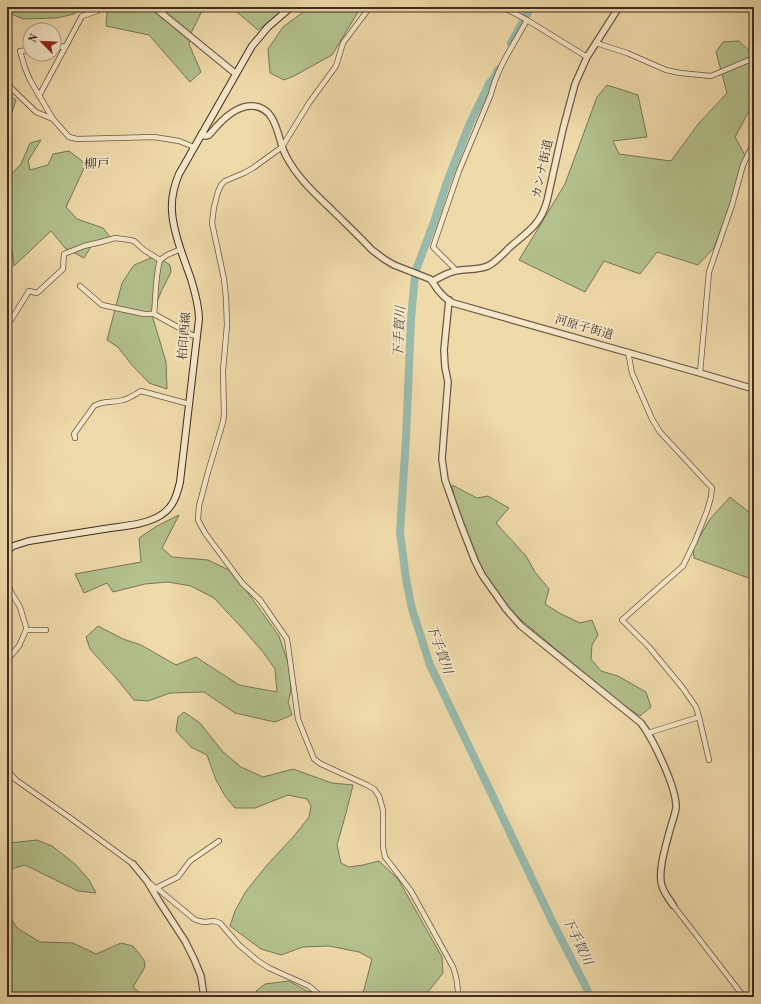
<svg xmlns="http://www.w3.org/2000/svg" width="761" height="1004" font-family="'Old Standard TT','Noto Serif JP',serif">
	<rect width="100%" height="100%" fill="#efdaaa"/>
	<filter id="stains"><feTurbulence type="fractalNoise" baseFrequency=".005" numOctaves="4"/><feColorMatrix values="0 0 0 0 .2 0 0 0 0 .09 0 0 0 0 .02 0 0 0 .5 -.17"/></filter>
	<radialGradient id="worn" r=".72"><stop offset=".6" stop-color="#630" stop-opacity="0"/><stop offset="1" stop-color="#630" stop-opacity=".3"/></radialGradient>
	<g fill="#b3c18d" stroke="#787658">
		<path d="M 9,7 L 83,7 L 74,14 L 57,18 L 23,19 L 7,12 Z"/>
		<path d="M 123,7 L 204,7 L 191,33 L 189,44 L 201,72 L 190,82 L 149,35 L 106,26 L 107,12 Z"/>
		<path d="M 231,7 L 287,7 L 258,30 Z"/>
		<path d="M 310,7 L 361,7 L 332,55 L 294,76 L 284,80 L 270,73 L 268,49 L 283,27 Z"/>
		<path d="M 739,41 L 754,55 L 754,102 L 735,137 L 747,159 L 714,248 L 698,265 L 657,252 L 640,274 L 604,261 L 585,292 L 519,260 L 565,184 L 597,97 L 607,85 L 638,95 L 647,137 L 613,141 L 619,154 L 671,161 L 699,123 L 727,93 L 716,52 L 723,42 Z"/>
		<path d="M 7,94 L 16,100 L 12,112 L 7,117 Z"/>
		<path d="M 41,140 L 28,161 L 30,170 L 48,165 L 53,154 L 69,151 L 86,164 L 66,207 L 77,219 L 103,228 L 110,237 L 92,245 L 84,258 L 65,248 L 51,231 L 14,266 L 12,250 L 7,249 L 7,179 L 21,164 L 30,143 Z"/>
		<path d="M 151,258 L 160,258 L 170,265 L 171,272 L 161,292 L 152,315 L 166,362 L 167,389 L 149,383 L 131,364 L 118,347 L 107,340 L 122,283 L 134,265 Z"/>
		<path d="M 452,485 L 477,498 L 488,496 L 509,508 L 496,523 L 526,556 L 535,572 L 549,589 L 545,604 L 561,614 L 580,623 L 592,620 L 598,635 L 592,645 L 591,659 L 601,671 L 618,676 L 646,692 L 651,707 L 640,716 L 616,700 L 512,612 L 483,571 L 462,520 L 454,496 Z"/>
		<path d="M 730,497 L 754,516 L 754,580 L 694,558 L 693,548 L 710,519 Z"/>
		<path d="M 179,515 L 162,548 L 172,557 L 208,560 L 233,572 L 279,636 L 289,666 L 291,691 L 288,702 L 292,715 L 275,722 L 235,713 L 204,692 L 170,693 L 148,701 L 134,700 L 116,678 L 90,649 L 86,637 L 98,626 L 123,639 L 141,645 L 176,665 L 196,657 L 239,685 L 277,692 L 275,669 L 263,652 L 243,629 L 214,598 L 191,586 L 168,582 L 145,584 L 113,592 L 107,583 L 84,593 L 75,574 L 141,562 L 139,538 L 157,526 Z"/>
		<path d="M 184,712 L 200,723 L 223,752 L 241,767 L 263,777 L 293,769 L 332,783 L 353,785 L 346,813 L 337,845 L 341,863 L 349,867 L 363,865 L 379,861 L 398,879 L 442,957 L 443,973 L 424,997 L 362,997 L 372,959 L 359,952 L 329,946 L 303,947 L 281,955 L 261,949 L 230,926 L 235,911 L 246,891 L 268,864 L 294,836 L 309,817 L 311,806 L 307,799 L 288,795 L 255,808 L 235,808 L 225,796 L 216,780 L 207,755 L 191,747 L 176,731 L 178,717 Z"/>
		<path d="M 37,840 L 52,846 L 75,864 L 89,880 L 96,893 L 78,891 L 25,865 L 8,870 L 7,871 L 7,845 L 10,843 Z"/>
		<path d="M 7,912 L 17,928 L 40,942 L 73,943 L 96,954 L 121,943 L 133,946 L 144,960 L 145,967 L 133,987 L 145,997 L 7,997 Z"/>
		<path d="M 289,981 L 307,991 L 332,997 L 261,997 L 256,991 L 265,984 Z"/>
	</g>
	<g fill="none" stroke-linecap="round" stroke-linejoin="round">
		<g stroke="#9abaac" stroke-width="8">
			<path d="M 511,43 L 531,7"/>
			<path d="M 416,270 L 434,222 L 447,182 L 470,123 L 490,82 L 494,78 L 498,70"/>
			<path d="M 415,276 L 411,319 L 406,438 L 400,532 L 406,579 L 412,609 L 430,665 L 495,801 L 552,921 L 591,997"/>
		</g>
		<g stroke="#6a5845" stroke-width="6">
			<g id="minor">
				<path d="M 370,7 L 343,43 L 336,66 L 309,103 L 282,147 L 253,168 L 244,173 L 225,181 L 221,185 L 218,192 L 214,207 L 212,223 L 224,279 L 226,298 L 227,325 L 223,371 L 224,415 L 223,422 L 208,472 L 199,506 L 198,520 L 205,533 L 242,583 L 260,600 L 287,639 L 298,719 L 314,759 L 321,764 L 367,785 L 374,789 L 379,796 L 383,810 L 383,847 L 385,857 L 411,891 L 453,967 C 457,977 458,986 458,997"/>
				<path d="M 503,7 L 527,20 L 587,57"/>
				<path d="M 596,43 L 627,53 L 666,70 L 680,73 L 711,76 L 754,58"/>
				<path d="M 54,48 L 65,46"/>
				<path d="M 30,50 L 20,51 L 25,68 L 30,80 L 53,119"/>
				<path d="M 7,84 L 36,112 L 53,119 L 69,137 L 77,139 L 154,137 L 179,141 L 194,147"/>
				<path d="M 39,96 L 82,16 L 97,11 L 101,7"/>
				<path d="M 456,271 L 453,267 L 433,247 L 459,171 L 491,94 C 497,68 514,44 527,20"/>
				<path d="M 80,286 L 102,305 L 144,314 L 154,314 L 192,335 L 197,336"/>
				<path d="M 154,314 C 156,296 155,277 160,260"/>
				<path d="M 7,321 L 11,320 L 29,291 L 37,293 L 63,269 L 64,254 L 84,246 L 101,242 L 115,238 L 130,240 L 134,241 L 144,250 L 160,260 L 167,255 L 181,249"/>
				<path d="M 628,352 L 632,373 L 652,419 L 660,432 L 712,488 L 711,497 L 707,511 L 695,541 L 683,566 L 622,620 L 649,647 L 682,687 L 696,707 L 699,717 L 709,760"/>
				<path d="M 700,373 L 709,272 L 732,205 L 743,165 L 754,142"/>
				<path d="M 75,438 L 74,434 L 94,406 C 103,400 113,403 123,400 C 129,399 135,394 141,391 L 189,404"/>
				<path d="M 7,583 L 12,594 L 20,607 L 26,627 L 26,630 L 19,646 L 7,660"/>
				<path d="M 26,630 L 46,630"/>
				<path d="M 648,733 L 699,717"/>
				<path d="M 7,770 L 16,780 L 69,817 L 133,864"/>
				<path d="M 151,884 L 155,888 L 158,889 L 194,919 L 199,921 L 204,922 L 214,921 L 220,923 L 239,945 L 258,961 L 269,968 L 309,986 L 322,997"/>
				<path d="M 154,889 L 178,877 L 190,861 L 219,841"/>
				<path d="M 673,905 L 744,997"/>
			</g>
		</g>
		<g stroke="#6a5845" stroke-width="8">
			<g id="tertiary">
				<path d="M 154,7 L 236,74"/>
				<path d="M 201,135 L 205,136 L 209,135 C 212,132 214,129 217,126 C 226,116 238,105 253,106 C 278,108 277,139 286,156 C 297,177 314,193 331,209 C 345,223 359,236 372,250 L 384,259 L 394,265 L 430,279 C 433,282 435,286 438,290 C 442,295 447,300 453,303 L 700,373 L 754,389"/>
				<path d="M 433,281 C 440,277 447,273 455,271 C 465,269 479,270 488,266 C 496,262 503,254 509,248 C 527,232 540,226 547,201 L 563,129 L 575,84 L 587,57 L 619,7"/>
				<path d="M 449,300 L 444,350 L 445,367 L 448,382 L 447,394 L 442,459 L 445,480 L 461,525 L 475,561 L 482,575 L 506,609 L 521,626 L 641,723 C 653,739 677,788 676,808 C 675,814 673,820 671,826 C 667,842 657,871 662,886 C 664,893 669,899 673,905"/>
				<path d="M 133,864 L 147,881 L 159,901 L 185,941 L 194,959 L 201,976 L 204,997"/>
			</g>
		</g>
		<g stroke="#3e2c23" stroke-width="8">
			<path id="secondary" d="M 7,551 L 13,546 L 29,541 C 54,537 79,533 104,529 C 122,526 146,525 161,515 C 173,508 177,495 180,482 L 199,319 C 199,305 195,293 191,279 C 184,259 173,232 172,211 C 171,198 174,186 179,174 L 252,46 L 268,27 L 291,7"/>
		</g>
		<use href="#minor" stroke="#f5e7c8" stroke-width="4.5"/>
		<use href="#tertiary" stroke="#f5e7c8" stroke-width="5.5"/>
		<use href="#secondary" stroke="#f5e7c8" stroke-width="6"/>
	</g>
	<g text-anchor="middle" dominant-baseline="central" stroke-width="3.5" stroke-linejoin="round" paint-order="stroke">
		<g font-size="12" fill="#3e2c23" stroke="#f5e7c8">
			<text transform="translate(543 169) rotate(-78)">カンナ街道</text>
			<text transform="translate(584 328) rotate(16)">河原子街道</text>
			<text transform="translate(185 336) rotate(-85)">柏印西線</text>
		</g>
		<g font-size="13" fill="#3e2c23" stroke="#f5e7c8">
			<text x="97" y="164">柳戸</text>
		</g>
		<g font-size="13" font-style="italic" fill="#555045" stroke="#f5e7c8">
			<text transform="translate(400 332) rotate(-87)">下手賀川</text>
			<text transform="translate(439 649) rotate(70)">下手賀川</text>
			<text transform="translate(577 941) rotate(64)">下手賀川</text>
		</g>
	</g>
	<rect width="761" height="1004" fill="none" stroke="#efdaaa" stroke-width="24"/>
	<rect x="8" y="8" width="745" height="988" fill="none" stroke="#3e2c23" stroke-width="2"/>
	<rect x="12" y="12" width="737" height="980" fill="none" stroke="#3e2c23"/>
	<g transform="translate(42 42) rotate(294)"><circle r="19" fill="#f5e7c8" stroke="#ac9c86"/>
	<path d="M0-3L7 15L0 10L-7 15Z" fill="#8f2418"/>
	<text y="-6" font-size="11" font-weight="bold" text-anchor="middle" fill="#3e2c23">N</text>
	</g>
	<rect width="100%" height="100%" filter="url(#stains)"/>
	<rect width="100%" height="100%" fill="url(#worn)"/>
</svg>
